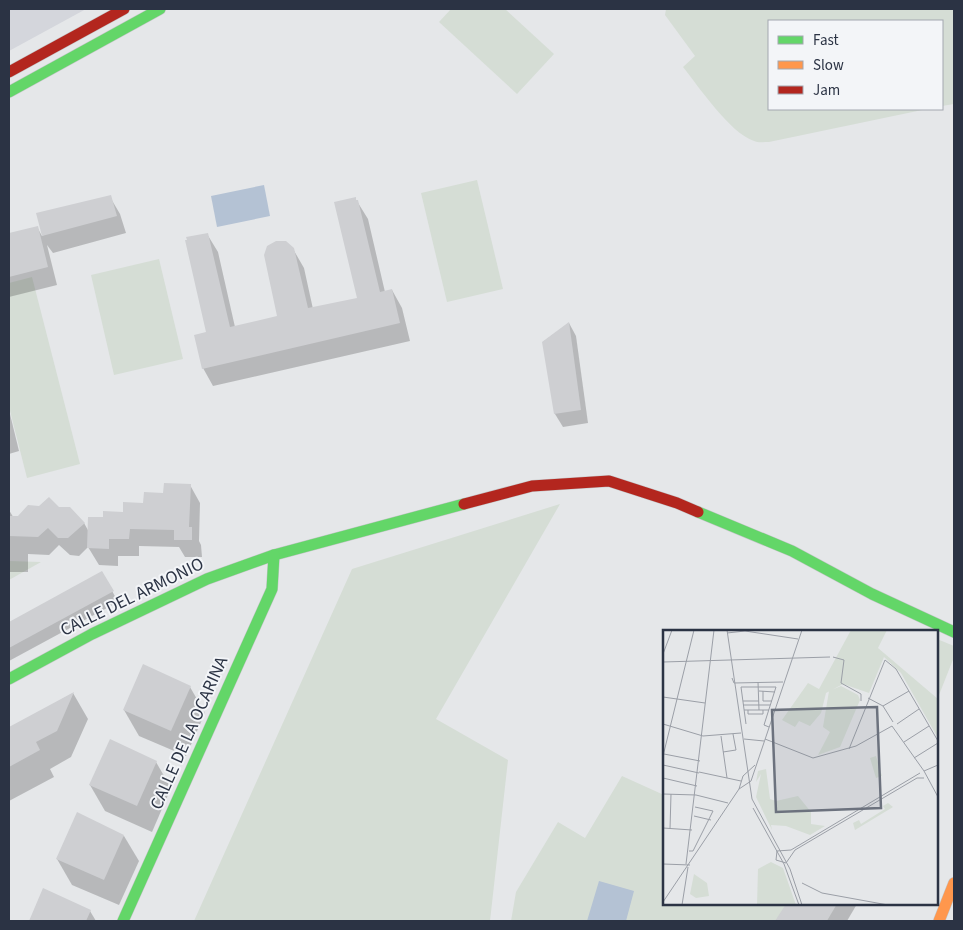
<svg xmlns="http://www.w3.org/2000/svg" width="963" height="930" font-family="'Source Sans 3',sans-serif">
	<rect width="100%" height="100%" fill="#e5e7e9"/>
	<path fill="#d4d6dc" d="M 9,9 L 86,9 L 9,51 Z"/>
	<g fill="#d5ddd5">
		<path d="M 451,9 L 505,9 L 554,54 L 517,94 L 439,22 Z"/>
		<path d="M 666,9 L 954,9 L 954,104 L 942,106 L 942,21 L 769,21 L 769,109 L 927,109 L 769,142 C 764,142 758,143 754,141 C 730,133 699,87 683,67 L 695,56 L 665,15 Z"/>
		<path d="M 477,180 L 503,289 L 447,302 L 421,193 Z"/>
		<path d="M 159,259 L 183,359 L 114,375 L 91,275 Z"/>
		<path d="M 32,277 L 80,464 L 27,478 L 9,407 L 9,283 Z"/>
		<path d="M 560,504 L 436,719 L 508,760 L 490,921 L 194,921 L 352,569 Z"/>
		<path d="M 9,561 L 41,562 L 9,580 Z"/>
		<path d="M 937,639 L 954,646 L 954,657 L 937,700 Z"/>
		<path d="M 622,776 L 664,795 L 664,904 L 837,904 L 827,921 L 511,921 L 516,892 L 558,822 L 585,838 Z"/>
	</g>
	<g fill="#b4c2d4">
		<path d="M 264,185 L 270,216 L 217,227 L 211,196 Z"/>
		<path d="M 599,881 L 634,891 L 626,921 L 587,921 Z"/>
	</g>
	<g fill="#0003">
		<path d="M 110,197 L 120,214 L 126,233 L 53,253 L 47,245 L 57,285 L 9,297 L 9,235 L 37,227 L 42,236 Z"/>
		<path d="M 355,198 L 368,219 L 385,292 L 392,290 L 402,308 L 410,341 L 213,386 L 203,368 L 208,333 L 207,234 L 218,252 L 235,327 L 279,317 L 293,249 L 304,268 L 313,309 L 358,299 Z"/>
		<path d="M 569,323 L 576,336 L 588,423 L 563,427 L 555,414 L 543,342 Z"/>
		<path d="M 9,410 L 19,451 L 9,454 Z"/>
		<path d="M 190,485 L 200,503 L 199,541 L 201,545 L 202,557 L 185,557 L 179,547 L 139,546 L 139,556 L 118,556 L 118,566 L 99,565 L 88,547 L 79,556 L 70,555 L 59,545 L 49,555 L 28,554 L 28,572 L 9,572 L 9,510 L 15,520 L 58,508 L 84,523 L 89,532 L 104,518 L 125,513 L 165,495 Z"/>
		<path d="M 102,572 L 118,602 L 9,661 L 9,623 Z"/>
		<path d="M 190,687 L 205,713 L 186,756 L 139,736 L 124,710 Z"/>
		<path d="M 73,693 L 88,719 L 71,757 L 50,769 L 54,777 L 9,801 L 9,729 Z"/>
		<path d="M 156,762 L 171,788 L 152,832 L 105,811 L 90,785 Z"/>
		<path d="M 124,836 L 139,861 L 119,905 L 72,885 L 57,859 Z"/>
		<path d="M 44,890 L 90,911 L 96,921 L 30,921 Z"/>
		<path d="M 787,904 L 857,904 L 847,921 L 776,921 Z"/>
	</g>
	<g fill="#cecfd2">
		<path d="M 111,195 L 117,216 L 42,236 L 36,213 Z"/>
		<path d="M 356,197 L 356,200 L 358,200 L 380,292 L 392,289 L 400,323 L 202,369 L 194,335 L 206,332 L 185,240 L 187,240 L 186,237 L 208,233 L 230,327 L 277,316 L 264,255 L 267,246 L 276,241 L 286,241 L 294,248 L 308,308 L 357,298 L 334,202 Z"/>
		<path d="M 38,226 L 48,267 L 9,277 L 9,233 Z"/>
		<path d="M 569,322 L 581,410 L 554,414 L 542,342 Z"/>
		<path d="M 164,483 L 191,484 L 189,527 L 192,527 L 192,540 L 174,540 L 174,530 L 130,529 L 129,539 L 109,539 L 109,549 L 87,548 L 88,517 L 103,517 L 103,511 L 123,512 L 123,502 L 143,503 L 144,492 L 163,493 Z"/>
		<path d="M 49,497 L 59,507 L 70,507 L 85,523 L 68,538 L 58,538 L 48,528 L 38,537 L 9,536 L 9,516 L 18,516 L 28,505 L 39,506 Z"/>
		<path d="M 102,571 L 114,591 L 9,648 L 9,622 Z"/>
		<path d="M 143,664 L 191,686 L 171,731 L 123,710 Z"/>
		<path d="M 74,692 L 57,731 L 36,742 L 40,750 L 9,767 L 9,727 Z"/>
		<path d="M 110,739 L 157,761 L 137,806 L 89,785 Z"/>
		<path d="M 77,812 L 124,835 L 104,880 L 56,859 Z"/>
		<path d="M 43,888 L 91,910 L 86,921 L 29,921 Z"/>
		<path d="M 786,904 L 837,904 L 827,921 L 775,921 Z"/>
	</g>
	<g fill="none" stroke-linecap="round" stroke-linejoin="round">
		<g stroke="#c3c5c7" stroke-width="12">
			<g id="fast">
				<path d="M 9,92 L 160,9"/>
				<path d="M 698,512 L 792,551 L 872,594 L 954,632"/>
				<path d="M 9,679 L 92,634 L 207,579 L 274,555 L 464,504"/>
				<path d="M 123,921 L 272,589 L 274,555"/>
			</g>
		</g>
		<g stroke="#c3c5c7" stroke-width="12">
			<path id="slow" d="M 939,921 L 954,883"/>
		</g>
		<g stroke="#c3c5c7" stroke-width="12">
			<g id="jam">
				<path d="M 9,72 L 124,9"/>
				<path d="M 464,504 L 532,486 L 609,481 L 677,503 L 698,512"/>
			</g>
		</g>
		<use href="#fast" stroke="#63d668" stroke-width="11"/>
		<use href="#slow" stroke="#ff974d" stroke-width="11"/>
		<use href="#jam" stroke="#b3261e" stroke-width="11"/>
	</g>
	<g text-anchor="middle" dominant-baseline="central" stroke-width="4" stroke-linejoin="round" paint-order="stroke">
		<g font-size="18" fill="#2b3344" stroke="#f3f5f8">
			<text transform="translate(132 597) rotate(-26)">CALLE DEL ARMONIO</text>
			<text transform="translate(189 733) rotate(-66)">CALLE DE LA OCARINA</text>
		</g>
	</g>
	<g transform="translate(663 630)">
		<rect width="275" height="275" fill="#e5e7e9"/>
		<path d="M 188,0 L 224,0 L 215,18 L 275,69 L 275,108 L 238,43 L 221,27 L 206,63 L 180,54 L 163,63 L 158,83 L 147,96 L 136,91 L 132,97 L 119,90 L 145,53 L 156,59 ZM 178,56 L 195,65 L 197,70 L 177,117 L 155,125 L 167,102 L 160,97 L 166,61 ZM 213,126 L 219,146 L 213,148 L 207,128 ZM 103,139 L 107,169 L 113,171 L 135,166 L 148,182 L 148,194 L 162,196 L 147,205 L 123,196 L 108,195 L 109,200 L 93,167 L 98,144 L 93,152 L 95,141 ZM 225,173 L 230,177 L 192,200 L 190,193 L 196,190 L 198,194 L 222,179 L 220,176 ZM 108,232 L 120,238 L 133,275 L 94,275 L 95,239 ZM 31,244 L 44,253 L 46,266 L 33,268 L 27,264 Z" fill="#d5ddd5"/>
		<path fill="none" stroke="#9b9fa7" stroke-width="1" d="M 64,0 L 89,169 L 127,239 L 139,275M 64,3 L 82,1 L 135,9M 0,24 L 9,0M 170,27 L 181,30 L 178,53 L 198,64 L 198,71M 0,32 L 167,27M 69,48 L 71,53 L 120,52M 95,52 L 96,80M 96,61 L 112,62M 100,61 L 100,71 L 109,71M 0,67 L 42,73M 205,68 L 220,76 L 230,92M 80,71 L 96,71M 80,75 L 107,75M 220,76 L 246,61M 81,80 L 106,80M 85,80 L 85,84 L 100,84 L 100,80M 0,94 L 40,106 L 78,103M 83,94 L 78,57 L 113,57 L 101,95 L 106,97M 234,94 L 256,79M 229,96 L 261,141M 58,106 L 64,148M 81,109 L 101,111M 102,109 L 150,128 L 193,116 L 229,96M 241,112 L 266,96M 186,119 L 222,30 L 233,39 L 275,111M 60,122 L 73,120 L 70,104M 1,124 L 37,131M 0,126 L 31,0M 251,128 L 275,113M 0,135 L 36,143M 261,141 L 275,167M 261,141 L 275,135M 36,142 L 78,151M 257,143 L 128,220 L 114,221 L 113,230 L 123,233 L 132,220 L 254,148 L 261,148M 0,148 L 34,156M 76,159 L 88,151 L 139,0M 0,164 L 33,165 L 65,173M 90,178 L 121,234 L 136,275M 31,186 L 48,190M 0,198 L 29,200M 7,199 L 8,164M 26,221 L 30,221 L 50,181 L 32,177M 0,234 L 27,235M 23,234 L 51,0M 139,253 L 159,263 L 225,275M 0,272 L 76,159 L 80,146 L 92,135M 19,275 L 25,237"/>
		<path fill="#6c727e" fill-opacity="0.15" stroke="#6c727e" stroke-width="2.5" d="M 214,77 L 218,178 L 113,182 L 109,80 Z"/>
		<rect width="275" height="275" fill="none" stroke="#2b3344" stroke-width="2.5"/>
	</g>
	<rect width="963" height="930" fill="none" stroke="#2b3344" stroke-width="20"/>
	<rect x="768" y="20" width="175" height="90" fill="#f3f5f8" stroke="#a3a7b0"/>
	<rect x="778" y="36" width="25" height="8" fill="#63d668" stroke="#a3a7b0"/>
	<text x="813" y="45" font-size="15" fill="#2b3344">Fast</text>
	<rect x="778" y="61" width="25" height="8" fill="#ff974d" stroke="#a3a7b0"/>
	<text x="813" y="70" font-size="15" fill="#2b3344">Slow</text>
	<rect x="778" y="86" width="25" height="8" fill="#b3261e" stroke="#a3a7b0"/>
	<text x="813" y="95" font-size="15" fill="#2b3344">Jam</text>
</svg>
